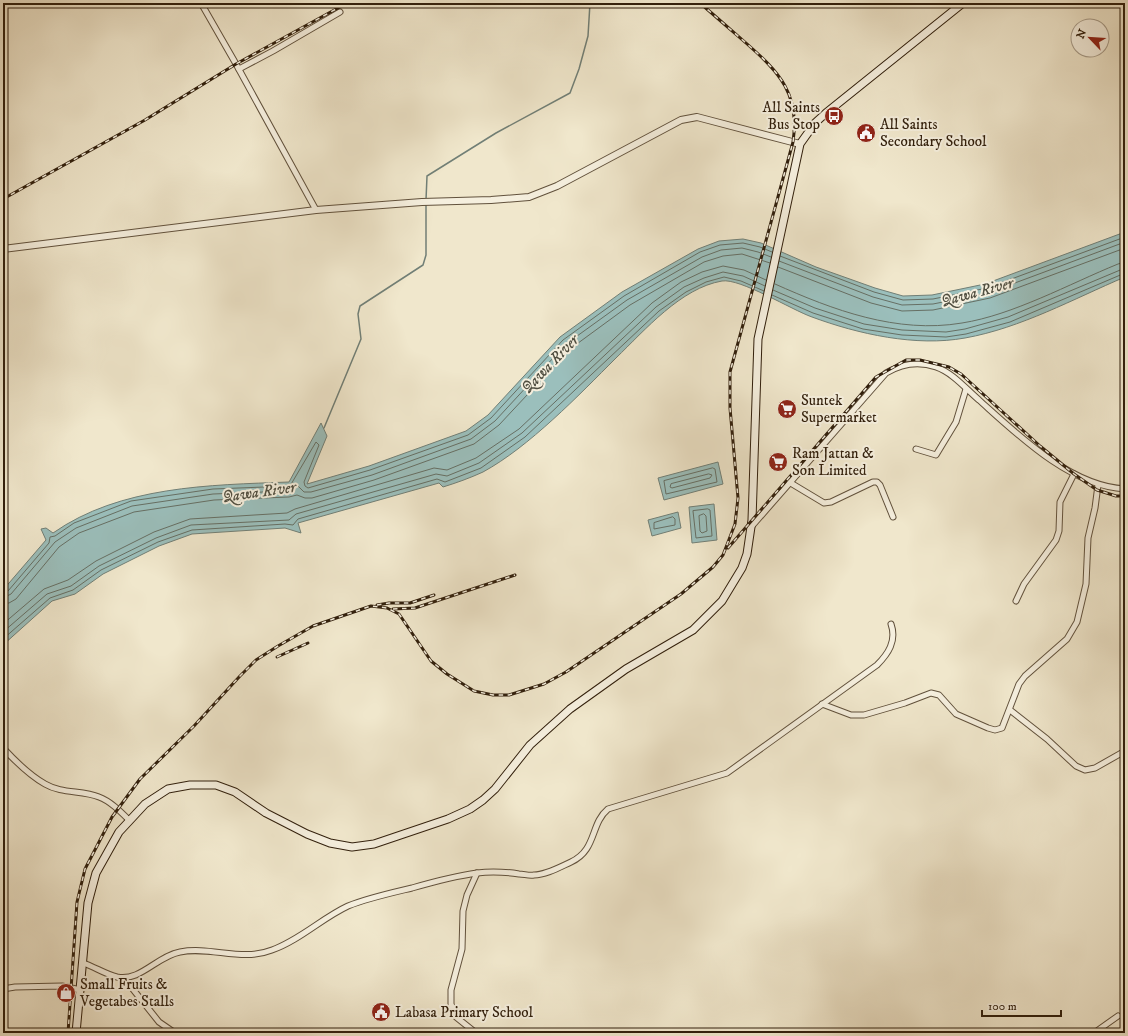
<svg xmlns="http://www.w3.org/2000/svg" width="1128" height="1036" font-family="'IM FELL DW Pica',serif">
	<rect width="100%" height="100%" fill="#f0e7cc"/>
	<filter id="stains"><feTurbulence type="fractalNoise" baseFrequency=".005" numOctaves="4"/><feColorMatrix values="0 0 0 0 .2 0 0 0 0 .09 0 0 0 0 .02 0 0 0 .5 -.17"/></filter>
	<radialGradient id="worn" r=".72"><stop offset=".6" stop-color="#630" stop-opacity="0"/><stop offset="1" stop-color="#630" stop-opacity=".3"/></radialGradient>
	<g fill="#9bbfbc" stroke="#717f76">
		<path d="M 1125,232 L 1125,277 C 1073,299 1021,328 965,338 C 916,347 858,334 812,317 C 792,310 740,278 722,281 C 681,288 645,330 616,358 C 579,395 529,447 483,472 C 470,478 456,483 443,487 L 439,483 L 298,523 L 301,533 L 285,528 L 192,534 L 159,546 L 103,574 L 75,594 L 52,601 L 3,645 L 3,590 L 46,540 L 41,529 L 46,528 L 53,533 C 120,486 209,485 289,482 L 321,423 L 327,436 L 307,484 L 369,466 L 466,431 L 488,415 L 560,337 L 622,292 L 698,249 L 719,241 L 743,239 L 761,243 L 816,267 L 875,288 L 903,296 L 932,295 L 985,284 Z"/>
		<path d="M 718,462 L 723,484 L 664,500 L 658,478 Z"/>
		<path d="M 714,504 L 717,540 L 692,543 L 689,507 Z"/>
		<path d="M 678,512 L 681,528 L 652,536 L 648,520 Z"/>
	</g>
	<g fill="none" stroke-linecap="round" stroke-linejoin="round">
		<g stroke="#666f64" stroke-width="1">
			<path d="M 780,256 L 874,292 L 903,300 L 933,299 L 987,288 L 1125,237"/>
			<path d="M 779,261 L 873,297 L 902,305 L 933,304 L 988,293 L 1125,242"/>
			<path d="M 778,267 L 871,303 L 902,311 L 933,310 L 990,298 L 1125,248"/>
			<path d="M 775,284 C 833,310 897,334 962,323 C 1013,315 1069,284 1118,264 L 1125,262"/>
			<path d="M 773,290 L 815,308 L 864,324 L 902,330 L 946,332 L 965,329 L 1008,317 L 1125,268"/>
			<path d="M 772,295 L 813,313 L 863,329 L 902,335 L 946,337 L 966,334 L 1010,322 L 1125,273"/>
			<path d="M 713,468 L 715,469 L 717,482 L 666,494 L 664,481 Z"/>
			<path d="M 709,474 L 712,475 L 710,478 L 672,488 L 670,487 L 671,484 Z"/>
			<path d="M 708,509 L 710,510 L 712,536 L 696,538 L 693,511 Z"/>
			<path d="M 704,514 L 706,516 L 707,531 L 702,533 L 700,531 L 699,516 Z"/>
			<path d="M 673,517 L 675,519 L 675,525 L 654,529 L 654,523 Z"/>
			<path d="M 3,592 L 8,591 L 49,543 L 50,537 L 55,536 L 74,523 L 131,501 L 213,489 L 290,486 L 316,442 L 319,445 L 304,482 L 305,486 L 308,488 L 370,470 L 468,435 L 491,418 L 563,340 L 624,296 L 700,252 L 720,245 L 743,243 L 760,247 L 772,252"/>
			<path d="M 3,598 L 11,594 L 55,542 L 76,528 L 132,506 L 213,494 L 289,491 L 298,486 L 304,492 L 311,492 L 372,475 L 471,439 L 495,421 L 566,344 L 627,300 L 702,257 L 721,250 L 742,248 L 758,252 L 771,257"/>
			<path d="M 3,604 L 9,603 L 16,599 L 59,547 L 79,533 L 134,512 L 214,500 L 289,497 L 297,495 L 305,498 L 312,498 L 374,480 L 474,444 L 499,425 L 570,349 L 630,305 L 704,262 L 723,256 L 742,254 L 770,263"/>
			<path d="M 3,624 L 44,589 L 68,580 L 96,561 L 154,532 L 190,519 L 287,513 L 295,509 L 434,468 L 447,470 L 476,458 L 519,429 L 652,303 L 681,282 L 702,272 L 723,266 L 744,270 L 766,280"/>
			<path d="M 3,632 L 47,594 L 71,586 L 99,566 L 156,538 L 191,525 L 289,520 L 296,514 L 436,474 L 447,476 L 479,463 L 522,433 L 656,307 L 684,287 L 704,278 L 723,272 L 743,276 L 765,286"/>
			<path d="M 3,639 L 50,598 L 73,590 L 101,570 L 158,542 L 192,530 L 285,524 L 293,525 L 298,519 L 437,479 L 445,482 L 481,468 L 525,437 L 659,311 L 686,292 L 706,282 L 724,277 L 741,281 L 764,291"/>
		</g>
		<g stroke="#717f76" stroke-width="1.5">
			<path d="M 426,200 L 427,176 L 496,133 L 570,93 L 579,69 L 588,36 L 590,3"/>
			<path d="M 324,428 L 361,339 L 358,314 L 360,306 L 423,265 L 426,255 L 426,204"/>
		</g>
		<g stroke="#61513c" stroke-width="7">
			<g id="minor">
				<path d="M 201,3 L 236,64 L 316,210"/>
				<path d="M 239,69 L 273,51 L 340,12"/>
				<path d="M 916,449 L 936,455 L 956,422 L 966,389"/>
				<path d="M 789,482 L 824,503 L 831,502 L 873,482 L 877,482 L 880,485 L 893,517"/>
				<path d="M 752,526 L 886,373 C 901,364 919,361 936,367 C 953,373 965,388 979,400 C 1018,435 1070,486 1125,489"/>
				<path d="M 1016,601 L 1024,584 L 1056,540 L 1059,531 L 1060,502 L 1074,474"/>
				<path d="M 822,704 L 851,715 L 864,715 L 905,703 L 931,693 L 939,695 L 956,714 L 988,728 L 995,730 L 1002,728 L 1019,684 L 1025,676 L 1067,639 L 1077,622 L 1086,584 L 1088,538 L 1095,508 L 1098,485"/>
				<path d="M 1010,710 L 1047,739 L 1076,766 L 1085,770 L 1095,768 L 1125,751"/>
				<path d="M 3,748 C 16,762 29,775 45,784 C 62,794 82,790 99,797 C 110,801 120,811 129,820"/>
				<path d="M 83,963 C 95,967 105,974 117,977 C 140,982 157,956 180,952 C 211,946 242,962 272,950 C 300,940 322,918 348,906 C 368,898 391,893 412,888 C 433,882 455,876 477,873 C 491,871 506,872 519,874 C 524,874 529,876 534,875 C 546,875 560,867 571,862 C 597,850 590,824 608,809 L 727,773 L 877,665 C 888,654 897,641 891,624"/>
				<path d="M 124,978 L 159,1022 L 175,1033"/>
				<path d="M 3,989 L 15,987 L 62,986 L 81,990"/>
				<path d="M 476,1033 L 456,1017 L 451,1004 L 451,990 L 462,949 L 463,911 L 467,895 L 477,873"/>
				<path d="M 1094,1033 L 1118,1016"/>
			</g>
		</g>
		<g stroke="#61513c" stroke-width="8">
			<path id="tertiary" d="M 3,249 L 316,210 L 422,202 L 491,200 L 529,197 L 557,186 L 681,120 L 697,117 L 800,144"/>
		</g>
		<g stroke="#311f0c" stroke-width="9">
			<path id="secondary" d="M 76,1033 L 88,903 L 96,873 L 119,832 L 145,804 L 168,789 L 190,785 L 216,785 L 235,792 L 266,813 L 307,834 L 330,843 L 352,847 L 374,844 L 448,819 L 470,809 L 483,800 L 495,789 L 530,745 L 570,709 L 626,669 L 693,630 L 722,601 L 742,568 L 747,554 L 752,520 L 758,339 L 800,144 L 815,123 L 826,113 L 963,3"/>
		</g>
		<use href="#minor" stroke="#f5efde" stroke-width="5"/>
		<use href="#tertiary" stroke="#f5efde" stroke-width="6"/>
		<use href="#secondary" stroke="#f5efde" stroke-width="7"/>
		<g stroke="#311f0c" stroke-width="3">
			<g id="rail">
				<path d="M 3,199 L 145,120 L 236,64 L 347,3"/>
				<path d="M 728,548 L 876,377 L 906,360 L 920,360 L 949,367 L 961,374 L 1040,446 L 1074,474 L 1097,490 L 1116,496 L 1125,496"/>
				<path d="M 377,605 L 389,603 L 410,603 L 434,595"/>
				<path d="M 393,609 L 415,608 L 515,575"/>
				<path d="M 277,657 L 308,643"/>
				<path d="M 68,1033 L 77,902 L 85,869 L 112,817 L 140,779 L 194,726 L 240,676 L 256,660 L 278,646 L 313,626 L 371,606 L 387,608 L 399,614 L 431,661 L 447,674 L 474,691 L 493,695 L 509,695 L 544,684 L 566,672 L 681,594 L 713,567 L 723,555 L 735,524 L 738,498 L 730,408 L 730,372 L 793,142 C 800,94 780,73 746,43 C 731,30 715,16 700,3"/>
			</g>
		</g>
		<use href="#rail" stroke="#f5efde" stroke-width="1.5" stroke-dasharray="4.5" stroke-linecap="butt"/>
	</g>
	<defs>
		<g id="bus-disc" transform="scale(1)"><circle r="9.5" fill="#8f2418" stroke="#f5efde"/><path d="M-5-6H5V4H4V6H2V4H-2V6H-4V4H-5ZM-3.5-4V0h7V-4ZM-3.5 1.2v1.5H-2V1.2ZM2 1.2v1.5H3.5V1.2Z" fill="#fff"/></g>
		<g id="civic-disc" transform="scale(1)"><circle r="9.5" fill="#8f2418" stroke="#f5efde"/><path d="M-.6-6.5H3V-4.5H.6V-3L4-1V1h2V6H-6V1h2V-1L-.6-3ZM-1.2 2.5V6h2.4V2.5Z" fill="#fff"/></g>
		<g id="supermarket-disc" transform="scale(1)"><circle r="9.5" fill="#8f2418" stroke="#f5efde"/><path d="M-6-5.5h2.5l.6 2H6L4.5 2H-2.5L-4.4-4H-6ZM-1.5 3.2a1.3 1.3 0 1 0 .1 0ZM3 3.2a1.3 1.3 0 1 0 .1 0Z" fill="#fff"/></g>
		<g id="shop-disc" transform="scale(1)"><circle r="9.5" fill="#8f2418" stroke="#f5efde"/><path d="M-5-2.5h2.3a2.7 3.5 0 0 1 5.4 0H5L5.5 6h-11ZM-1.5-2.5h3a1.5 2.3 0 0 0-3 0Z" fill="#fff"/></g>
	</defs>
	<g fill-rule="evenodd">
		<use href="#bus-disc" x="834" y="116"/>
		<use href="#civic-disc" x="866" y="133"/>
		<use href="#supermarket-disc" x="787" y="409"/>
		<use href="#supermarket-disc" x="778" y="462"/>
		<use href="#shop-disc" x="66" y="993"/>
		<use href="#civic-disc" x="381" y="1012"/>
	</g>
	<g text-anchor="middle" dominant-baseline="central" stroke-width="4" stroke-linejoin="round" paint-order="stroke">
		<g font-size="15" fill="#311f0c" stroke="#f5efde" text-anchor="start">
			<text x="820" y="107" text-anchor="end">All Saints<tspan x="820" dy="17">Bus Stop</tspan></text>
			<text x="880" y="124">All Saints<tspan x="880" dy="17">Secondary School</tspan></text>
			<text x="801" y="400">Suntek<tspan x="801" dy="17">Supermarket</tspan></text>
			<text x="792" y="453">Ram Jattan &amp;<tspan x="792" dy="17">Son Limited</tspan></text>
			<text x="80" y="984">Small Fruits &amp;<tspan x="80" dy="17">Vegetabes Stalls</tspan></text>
			<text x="395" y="1012">Labasa Primary School</text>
		</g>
		<g font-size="16" font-style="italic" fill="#514f41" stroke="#f5efde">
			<text transform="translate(977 292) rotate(-15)">Qawa River</text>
			<text transform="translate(550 364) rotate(-46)">Qawa River</text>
			<text transform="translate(259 492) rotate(-8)">Qawa River</text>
		</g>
	</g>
	<rect width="1128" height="1036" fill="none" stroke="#f0e7cc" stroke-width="16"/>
	<rect x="4" y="4" width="1120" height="1028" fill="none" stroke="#311f0c" stroke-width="2"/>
	<rect x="8" y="8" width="1112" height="1020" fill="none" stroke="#311f0c"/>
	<g transform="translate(1090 38) rotate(295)"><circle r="19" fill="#f5efde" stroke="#a79c8a"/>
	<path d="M0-3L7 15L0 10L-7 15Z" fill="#8f2418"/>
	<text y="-6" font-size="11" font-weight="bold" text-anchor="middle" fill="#311f0c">N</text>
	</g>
	<path d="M982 1010v6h79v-6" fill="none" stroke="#311f0c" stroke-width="2"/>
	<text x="988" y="1010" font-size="12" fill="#311f0c" stroke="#f5efde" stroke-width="3" paint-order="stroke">100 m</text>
	<rect width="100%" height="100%" filter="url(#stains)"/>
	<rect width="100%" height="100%" fill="url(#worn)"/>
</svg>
